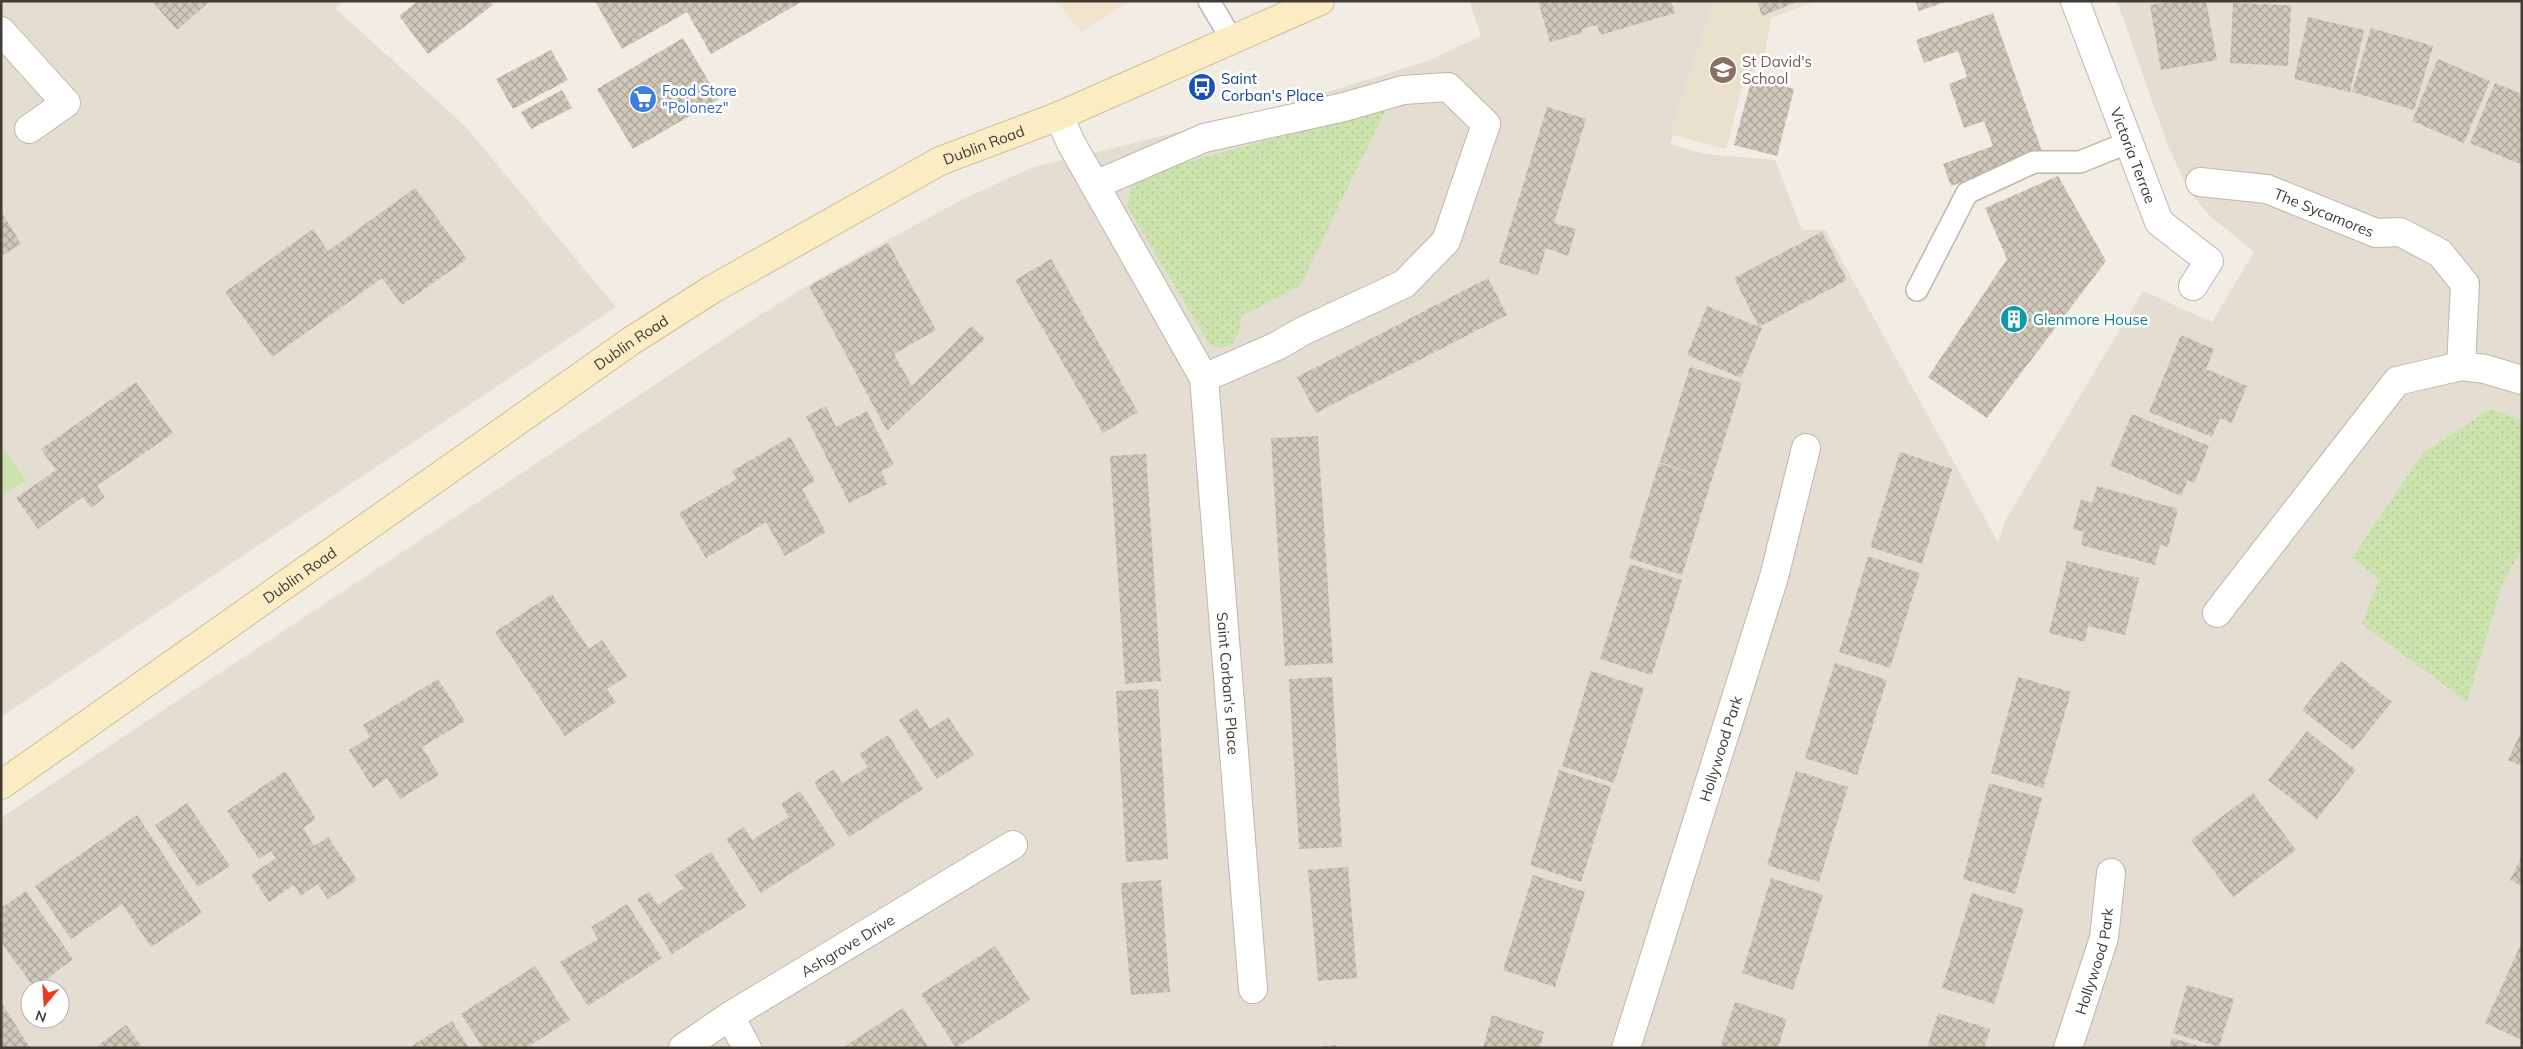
<svg xmlns="http://www.w3.org/2000/svg" width="2523" height="1049" font-family="Mulish,sans-serif">
	<defs>
		<pattern id="grass-dots" width="8" height="8" patternUnits="userSpaceOnUse" patternTransform="scale(1.25)"><rect width="8" height="8" fill="#cce3ae"/><path d="M2 2h.1M6 6h.1" fill="none" stroke="#b0c496" stroke-width="1.8" stroke-linecap="round"/></pattern>
		<pattern id="building-cross-hatch" width="8" height="8" patternUnits="userSpaceOnUse" patternTransform="scale(1.25)"><rect width="8" height="8" fill="#d1c8ba"/><path d="M0 0l8 8M0 8l8-8" fill="none" stroke="#aba498"/></pattern>
	</defs>
	<rect width="100%" height="100%" fill="#f1ece4"/>
	<g fill="#e4ded2" fill-rule="evenodd">
		<path d="M 1,1 L 345,1 L 335,8 L 464,125 L 616,307 L 1,717 Z"/>
		<path d="M 1477,1 L 1715,1 L 1670,144 L 1705,154 L 1775,160 L 1802,230 L 1825,230 L 1998,542 L 2005,521 L 2143,291 L 2212,322 L 2254,252 L 2211,217 L 2190,193 L 2168,146 L 2117,1 L 2522,1 L 2522,1048 L 1,1048 L 1,818 L 751,321 L 803,288 L 886,241 L 963,199 L 1031,168 L 1272,109 L 1428,61 L 1481,36 L 1470,3 ZM 30,989 L 60,989 L 60,1019 L 30,1019 Z"/>
	</g>
	<path fill="#f2e3cf" d="M 1056,1 L 1131,1 L 1081,32 Z"/>
	<path fill="#e9e1ce" d="M 1714,1 L 1817,1 L 1771,18 L 1763,63 L 1745,77 L 1726,149 L 1669,134 Z"/>
	<g fill="url(#grass-dots)">
		<path d="M 1387,107 L 1300,286 L 1242,316 C 1238,336 1235,354 1210,345 L 1127,206 L 1132,185 L 1144,174 Z"/>
		<path d="M 2490,409 L 2522,420 L 2522,549 L 2503,582 L 2467,702 L 2362,624 L 2379,579 L 2352,558 L 2423,453 Z"/>
	</g>
	<path fill="#cce3ae" d="M 1,444 L 26,480 L 1,497 Z"/>
	<g fill="url(#building-cross-hatch)">
		<path d="M 152,1 L 210,1 L 177,30 Z"/>
		<path d="M 418,1 L 491,1 L 493,5 L 428,54 L 399,16 Z"/>
		<path d="M 595,1 L 803,1 L 711,54 L 687,12 L 622,49 Z"/>
		<path d="M 1538,1 L 1671,1 L 1675,13 L 1600,35 L 1597,25 L 1582,29 L 1582,33 L 1550,42 Z"/>
		<path d="M 1757,1 L 1799,1 L 1762,16 Z"/>
		<path d="M 1915,1 L 1945,1 L 1945,2 L 1919,11 Z"/>
		<path d="M 2173,1 L 2206,1 L 2217,60 L 2161,70 L 2150,5 Z"/>
		<path d="M 2233,3 L 2291,5 L 2288,66 L 2230,63 Z"/>
		<path d="M 1993,13 L 2043,154 L 1951,186 L 1943,164 L 1993,146 L 1984,121 L 1964,128 L 1949,84 L 1967,77 L 1958,51 L 1924,63 L 1916,40 Z"/>
		<path d="M 2308,17 L 2364,30 L 2350,92 L 2294,79 Z"/>
		<path d="M 2371,28 L 2433,46 L 2414,110 L 2352,92 Z"/>
		<path d="M 683,38 L 719,99 L 633,149 L 597,89 Z"/>
		<path d="M 551,50 L 568,80 L 513,109 L 496,79 Z"/>
		<path d="M 2438,59 L 2490,81 L 2464,143 L 2412,121 Z"/>
		<path d="M 1752,78 L 1794,89 L 1777,156 L 1734,145 Z"/>
		<path d="M 2495,83 L 2522,94 L 2522,165 L 2470,143 Z"/>
		<path d="M 562,90 L 572,108 L 531,129 L 521,112 Z"/>
		<path d="M 1547,107 L 1586,119 L 1554,223 L 1576,229 L 1568,256 L 1546,248 L 1538,275 L 1499,263 Z"/>
		<path d="M 2058,176 L 2106,261 L 1987,418 L 1928,377 L 2007,259 L 1985,208 Z"/>
		<path d="M 415,188 L 467,259 L 402,305 L 382,278 L 272,357 L 225,292 L 313,229 L 328,251 Z"/>
		<path d="M 1,211 L 21,244 L 1,256 Z"/>
		<path d="M 1822,232 L 1847,280 L 1759,327 L 1734,278 Z"/>
		<path d="M 888,243 L 936,330 L 894,354 L 912,386 L 971,326 L 985,339 L 887,431 L 809,286 Z"/>
		<path d="M 1051,259 L 1138,412 L 1103,433 L 1015,280 Z"/>
		<path d="M 1488,278 L 1507,315 L 1316,413 L 1297,377 Z"/>
		<path d="M 1707,306 L 1762,328 L 1741,378 L 1687,355 Z"/>
		<path d="M 2181,335 L 2214,349 L 2206,369 L 2247,386 L 2232,423 L 2220,418 L 2212,437 L 2149,412 Z"/>
		<path d="M 1690,367 L 1742,383 L 1682,575 L 1629,558 L 1659,463 L 1708,479 L 1660,462 Z"/>
		<path d="M 136,382 L 173,433 L 97,486 L 105,497 L 91,508 L 83,497 L 38,529 L 16,498 L 56,470 L 41,449 Z"/>
		<path d="M 826,406 L 836,427 L 867,411 L 894,465 L 881,471 L 887,484 L 849,503 L 806,416 Z"/>
		<path d="M 2132,414 L 2209,446 L 2194,483 L 2188,480 L 2181,496 L 2110,466 Z"/>
		<path d="M 1318,436 L 1333,663 L 1285,666 L 1271,438 Z"/>
		<path d="M 790,437 L 815,481 L 802,489 L 826,532 L 785,556 L 766,522 L 706,558 L 679,513 L 737,479 L 732,471 Z"/>
		<path d="M 1900,452 L 1952,469 L 1922,564 L 1870,547 Z"/>
		<path d="M 1146,454 L 1161,681 L 1125,684 L 1110,456 Z"/>
		<path d="M 2097,486 L 2178,509 L 2168,547 L 2160,545 L 2155,565 L 2081,545 L 2084,532 L 2073,529 L 2081,499 L 2092,503 Z"/>
		<path d="M 1868,556 L 1920,573 L 1890,668 L 1839,652 Z"/>
		<path d="M 2067,561 L 2139,578 L 2125,635 L 2088,626 L 2085,642 L 2049,633 Z"/>
		<path d="M 1630,564 L 1682,580 L 1652,675 L 1600,659 Z"/>
		<path d="M 552,594 L 589,649 L 602,640 L 627,676 L 607,689 L 616,702 L 565,736 L 495,632 Z"/>
		<path d="M 2341,661 L 2392,702 L 2353,750 L 2302,710 Z"/>
		<path d="M 1835,663 L 1887,680 L 1857,775 L 1805,758 Z"/>
		<path d="M 1591,671 L 1644,688 L 1614,783 L 1562,766 Z"/>
		<path d="M 1332,677 L 1342,847 L 1299,849 L 1289,679 Z"/>
		<path d="M 2018,677 L 2071,692 L 2043,788 L 1991,773 Z"/>
		<path d="M 438,679 L 465,721 L 422,747 L 439,775 L 400,799 L 387,778 L 373,788 L 349,750 L 370,737 L 363,725 Z"/>
		<path d="M 1158,689 L 1168,859 L 1126,862 L 1116,691 Z"/>
		<path d="M 917,708 L 930,729 L 948,717 L 974,755 L 937,779 L 899,720 Z"/>
		<path d="M 2522,730 L 2522,766 L 2508,760 Z"/>
		<path d="M 2307,731 L 2356,770 L 2317,819 L 2268,780 Z"/>
		<path d="M 888,735 L 923,789 L 849,837 L 814,782 L 834,769 L 842,783 L 868,767 L 859,754 Z"/>
		<path d="M 1559,770 L 1611,787 L 1581,882 L 1530,865 Z"/>
		<path d="M 285,771 L 316,819 L 303,828 L 314,846 L 328,837 L 357,880 L 328,899 L 317,884 L 301,896 L 294,885 L 269,902 L 251,875 L 276,858 L 271,851 L 259,859 L 227,811 Z"/>
		<path d="M 1796,771 L 1848,787 L 1819,882 L 1767,865 Z"/>
		<path d="M 1989,783 L 2042,798 L 2015,894 L 1963,879 Z"/>
		<path d="M 800,791 L 835,845 L 761,893 L 726,839 L 744,827 L 752,840 L 789,817 L 781,804 Z"/>
		<path d="M 2253,793 L 2296,850 L 2233,897 L 2191,840 Z"/>
		<path d="M 187,803 L 230,866 L 198,887 L 155,825 Z"/>
		<path d="M 137,815 L 202,913 L 151,947 L 122,904 L 71,939 L 35,886 Z"/>
		<path d="M 711,852 L 746,906 L 672,954 L 637,899 L 649,892 L 658,905 L 684,888 L 675,875 Z"/>
		<path d="M 2522,856 L 2522,886 L 2510,880 Z"/>
		<path d="M 1348,867 L 1357,978 L 1318,981 L 1308,870 Z"/>
		<path d="M 1533,875 L 1585,892 L 1555,987 L 1503,970 Z"/>
		<path d="M 1771,878 L 1823,895 L 1793,990 L 1742,973 Z"/>
		<path d="M 1161,880 L 1170,992 L 1131,995 L 1121,883 Z"/>
		<path d="M 26,891 L 73,959 L 35,988 L 1,943 L 1,908 Z"/>
		<path d="M 1972,893 L 2024,909 L 1994,1004 L 1942,988 Z"/>
		<path d="M 627,904 L 662,958 L 588,1006 L 560,962 L 598,939 L 591,927 Z"/>
		<path d="M 2522,942 L 2522,1040 L 2485,1023 Z"/>
		<path d="M 995,946 L 1030,1000 L 956,1048 L 921,994 Z"/>
		<path d="M 535,966 L 570,1020 L 526,1048 L 483,1048 L 461,1014 Z"/>
		<path d="M 2187,985 L 2234,999 L 2219,1047 L 2173,1033 Z"/>
		<path d="M 1,1002 L 30,1048 L 1,1048 Z"/>
		<path d="M 1735,1002 L 1787,1019 L 1778,1048 L 1720,1048 Z"/>
		<path d="M 903,1008 L 929,1048 L 842,1048 L 867,1032 Z"/>
		<path d="M 1938,1013 L 1990,1029 L 1984,1048 L 1927,1048 Z"/>
		<path d="M 1492,1015 L 1544,1032 L 1540,1048 L 1483,1048 Z"/>
		<path d="M 452,1021 L 469,1048 L 410,1048 L 415,1044 Z"/>
		<path d="M 126,1025 L 143,1048 L 99,1048 L 97,1046 Z"/>
		<path d="M 2172,1038 L 2202,1047 L 2202,1048 L 2169,1048 Z"/>
		<path d="M 1336,1045 L 1337,1048 L 1322,1048 L 1322,1046 Z"/>
	</g>
	<g fill="none" stroke-linecap="round" stroke-linejoin="round">
		<g stroke="#beb7aa" stroke-width="24">
			<g id="service">
				<path d="M 1209,1 L 1232,40"/>
				<path d="M 1917,290 L 1967,193 L 2034,162 L 2080,162 L 2129,142"/>
			</g>
		</g>
		<g stroke="#beb7aa" stroke-width="30">
			<g id="minor">
				<path id="s1" d="M 2075,1 L 2159,222 L 2209,261 L 2193,286"/>
				<path d="M 1,31 L 66,103 L 29,129"/>
				<path id="s2" d="M 1059,116 L 1071,143 L 1204,378 L 1253,989"/>
				<path id="s3" d="M 2200,182 L 2267,189 L 2376,233 L 2400,232 L 2440,253 L 2465,284 L 2461,366"/>
				<path d="M 1095,185 L 1204,138 L 1344,107 L 1403,90 L 1448,87 L 1486,124 L 1446,241 L 1404,284 L 1303,331 L 1277,346 L 1204,378"/>
				<path d="M 2217,613 L 2397,381 L 2461,366 L 2485,369 L 2522,380"/>
				<path d="M 730,1016 L 747,1048"/>
				<path id="s4" d="M 683,1048 L 730,1016 L 1013,845"/>
				<path id="s5" d="M 1626,1048 L 1774,577 L 1806,448"/>
				<path id="s6" d="M 2068,1048 L 2104,938 L 2111,873"/>
			</g>
		</g>
		<g stroke="#cebe96" stroke-width="30">
			<g id="secondary">
				<path id="s7" d="M 1,785 L 631,341 L 711,290 L 940,161 L 1059,116 L 1320,1"/>
			</g>
		</g>
		<use href="#service" stroke="#fff" stroke-width="21"/>
		<use href="#minor" stroke="#fff" stroke-width="28"/>
		<use href="#secondary" stroke="#fbecc4" stroke-width="28"/>
	</g>
	<defs>
		<g id="school-disc" transform="scale(1.4375)"><circle r="9.5" fill="#8d6e63" stroke="#fff"/><path d="M0-5L7-2L0 1L-7-2ZM-4 1L0 2.5L4 1V4Q0 6-4 4Z" fill="#fff"/></g>
		<g id="bus-disc" transform="scale(1.4375)"><circle r="9.5" fill="#1a4fb4" stroke="#fff"/><path d="M-5-6H5V4H4V6H2V4H-2V6H-4V4H-5ZM-3.5-4V0h7V-4ZM-3.5 1.2v1.5H-2V1.2ZM2 1.2v1.5H3.5V1.2Z" fill="#fff"/></g>
		<g id="supermarket-disc" transform="scale(1.4375)"><circle r="9.5" fill="#3f7fe0" stroke="#fff"/><path d="M-6-5.5h2.5l.6 2H6L4.5 2H-2.5L-4.4-4H-6ZM-1.5 3.2a1.3 1.3 0 1 0 .1 0ZM3 3.2a1.3 1.3 0 1 0 .1 0Z" fill="#fff"/></g>
		<g id="building-disc" transform="scale(1.4375)"><circle r="9.5" fill="#0f9aa8" stroke="#fff"/><path d="M-4-6H4V6H1V3H-1V6H-4ZM-2.5-4.3h1.7v1.8h-1.7ZM.8-4.3h1.7v1.8H.8ZM-2.5-1h1.7V.8h-1.7ZM.8-1h1.7V.8H.8Z" fill="#fff"/></g>
	</defs>
	<g fill-rule="evenodd">
		<use href="#school-disc" x="1723" y="70"/>
		<use href="#bus-disc" x="1202" y="87"/>
		<use href="#supermarket-disc" x="643" y="99"/>
		<use href="#building-disc" x="2014" y="319"/>
	</g>
	<g text-anchor="middle" dominant-baseline="central" stroke-width="5" stroke-linejoin="round" paint-order="stroke">
		<g font-size="15" fill="#785e54" stroke="#fff" text-anchor="start">
			<text x="1742" y="61">St David's<tspan x="1742" dy="17">School</tspan></text>
		</g>
		<g font-size="15" fill="#164399" stroke="#fff" text-anchor="start">
			<text x="1221" y="78">Saint<tspan x="1221" dy="17">Corban's Place</tspan></text>
		</g>
		<g font-size="15" fill="#366cbe" stroke="#fff" text-anchor="start">
			<text x="662" y="90">Food Store<tspan x="662" dy="17">"Polonez"</tspan></text>
		</g>
		<g font-size="15" fill="#423c34" stroke="#fff">
			<text stroke="none"><textPath href="#s7" startOffset="1175">Dublin Road</textPath></text>
			<text stroke="none"><textPath href="#s1" startOffset="165">Victoria Terrae</textPath></text>
			<text stroke="none"><textPath href="#s3" startOffset="129">The Sycamores</textPath></text>
			<text stroke="none"><textPath href="#s7" startOffset="770">Dublin Road</textPath></text>
			<text stroke="none"><textPath href="#s7" startOffset="365">Dublin Road</textPath></text>
			<text stroke="none"><textPath href="#s2" startOffset="606">Saint Corban's Place</textPath></text>
			<text stroke="none"><textPath href="#s5" startOffset="314">Hollywood Park</textPath></text>
			<text stroke="none"><textPath href="#s4" startOffset="194">Ashgrove Drive</textPath></text>
			<text stroke="none"><textPath href="#s6" startOffset="91">Hollywood Park</textPath></text>
		</g>
		<g font-size="15" fill="#0d838f" stroke="#fff" text-anchor="start">
			<text x="2033" y="319">Glenmore House</text>
		</g>
	</g>
	<rect width="2523" height="1049" fill="none" stroke="#423c34" stroke-width="5"/>
	<g transform="translate(45 1004) rotate(198)"><circle r="24" fill="#ffffff" stroke="#b3b1ae"/>
	<path d="M0-4L9 19L0 12L-9 19Z" fill="#ec3a20"/>
	<text y="-8" font-size="14" font-weight="bold" text-anchor="middle" fill="#423c34">N</text>
	</g>
</svg>
